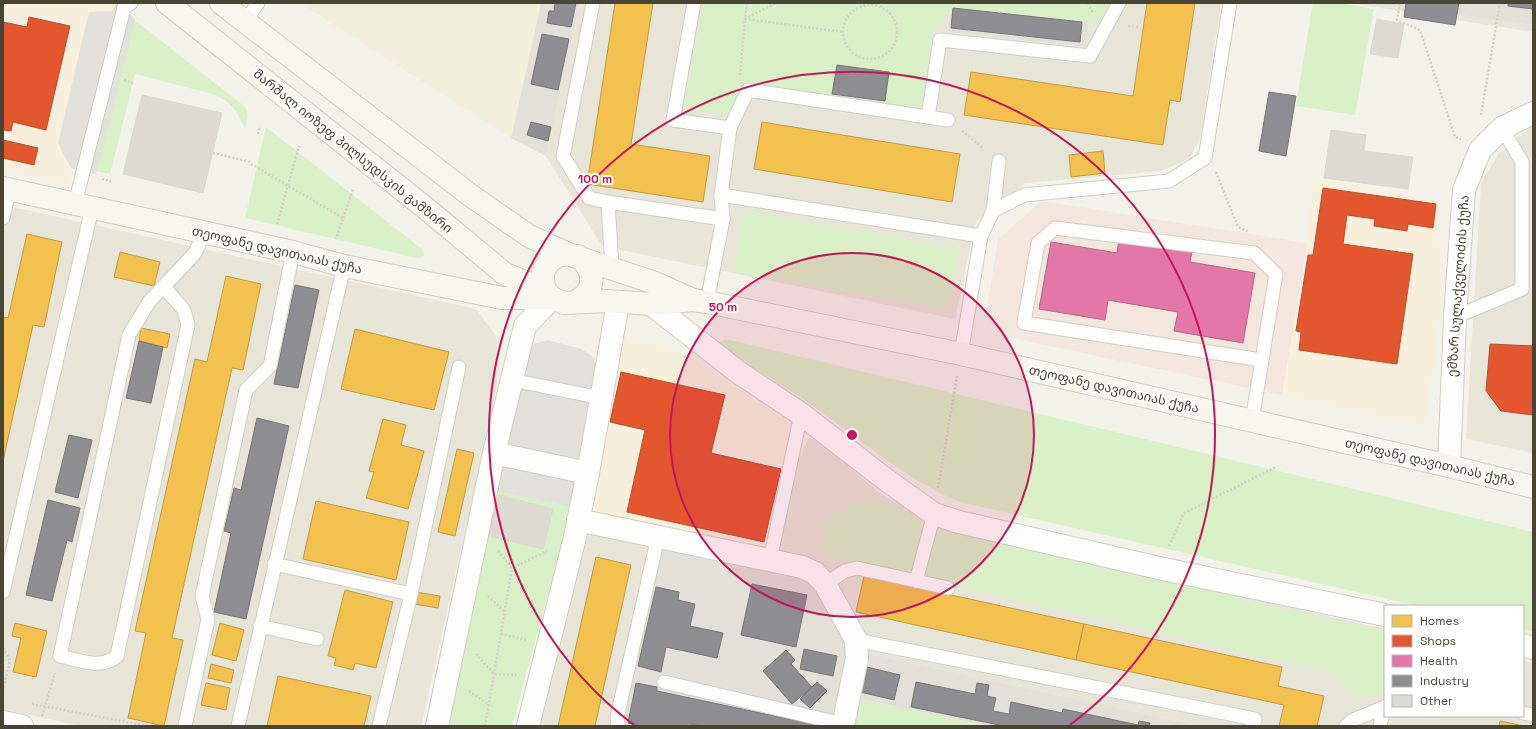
<svg xmlns="http://www.w3.org/2000/svg" width="1536" height="729" font-family="'Space Grotesk','Noto Sans Georgian',sans-serif">
	<rect width="100%" height="100%" fill="#f2f1ea"/>
	<g fill="#e7e5d7" fill-rule="evenodd">
		<path d="M 580,3 L 1221,3 L 1200,139 L 1189,159 L 1161,171 L 1025,183 L 985,214 L 975,224 L 955,319 L 602,246 L 546,156 ZM 951,7 L 1089,21 L 1086,47 L 948,32 Z"/>
		<path d="M 1350,3 L 1372,3 L 1533,25 L 1533,32 Z"/>
		<path d="M 1533,126 L 1533,453 L 1466,439 L 1481,183 L 1499,153 Z"/>
		<path d="M 3,205 L 476,309 L 496,336 L 499,368 L 492,412 L 421,726 L 81,726 L 3,709 Z"/>
		<path d="M 809,438 L 820,442 L 881,494 L 943,529 L 1385,629 L 1385,716 L 1523,716 L 1523,661 L 1533,663 L 1533,726 L 1199,726 L 865,653 L 860,630 L 777,551 L 797,462 Z"/>
		<path d="M 582,529 L 660,546 L 621,715 L 626,726 L 535,726 Z"/>
	</g>
	<g fill="#f6f0dc">
		<path d="M 3,3 L 116,3 L 112,11 L 89,12 L 58,143 L 71,168 L 69,184 L 3,170 Z"/>
		<path d="M 1315,178 L 1437,200 L 1441,297 L 1435,355 L 1423,424 L 1282,395 L 1307,243 Z"/>
		<path d="M 617,338 L 679,350 L 791,422 L 766,549 L 586,512 Z"/>
	</g>
	<g fill="#e2e0d8">
		<path d="M 541,3 L 580,3 L 546,156 L 511,138 Z"/>
		<path d="M 1372,3 L 1533,3 L 1533,25 Z"/>
		<path d="M 951,7 L 1089,21 L 1086,47 L 948,32 Z"/>
		<path d="M 660,546 L 778,571 L 802,578 L 822,593 L 851,641 L 836,726 L 626,726 L 621,715 Z"/>
		<path d="M 865,653 L 1199,726 L 987,726 L 856,698 Z"/>
	</g>
	<path fill="#f1eedb" d="M 300,3 L 541,3 L 511,138 Z"/>
	<path fill="#f2e6de" d="M 1041,201 L 1307,243 L 1282,395 L 1003,336 L 986,314 L 998,240 Z"/>
	<g fill="#d9efc7">
		<path d="M 703,3 L 1110,3 L 1098,22 L 951,7 L 931,36 L 921,110 L 744,85 L 727,114 L 685,109 Z"/>
		<path d="M 1313,3 L 1340,3 L 1374,9 L 1355,115 L 1296,106 Z"/>
		<path d="M 133,19 L 244,106 C 250,113 247,120 245,129 C 237,111 232,102 213,94 L 135,74 L 110,174 L 96,171 Z"/>
		<path d="M 266,127 L 422,249 L 424,255 L 423,257 L 417,258 L 245,218 Z"/>
		<path d="M 744,211 L 959,249 L 948,309 L 733,272 Z"/>
		<path d="M 726,339 L 1533,532 L 1533,632 L 1523,630 L 1523,606 L 1419,606 L 960,502 C 904,479 860,438 810,404 C 781,384 750,366 720,348 L 719,342 Z"/>
		<path d="M 494,491 L 572,507 L 512,726 L 445,726 Z"/>
		<path d="M 859,500 L 885,502 L 944,532 L 1385,632 L 1385,692 L 1376,694 L 1356,695 L 1334,673 L 858,563 L 819,553 L 827,522 L 841,509 Z"/>
		<path d="M 856,698 L 987,726 L 851,726 Z"/>
	</g>
	<g fill="#e1e0da">
		<path d="M 116,4 L 135,19 L 96,174 L 71,168 L 58,143 L 89,12 L 112,11 Z"/>
		<path d="M 548,340 L 581,349 L 592,356 L 597,367 L 572,507 L 494,491 L 524,357 L 533,344 Z"/>
	</g>
	<g fill="#f2c14e" stroke="#bf9c46">
		<path d="M 615,3 L 653,3 L 631,144 L 710,156 L 703,202 L 587,184 Z"/>
		<path d="M 1147,3 L 1195,3 L 1180,102 L 1170,100 L 1163,145 L 964,115 L 971,72 L 1133,96 Z"/>
		<path d="M 762,122 L 960,154 L 952,202 L 754,169 Z"/>
		<path d="M 1103,151 L 1105,173 L 1071,177 L 1069,155 Z"/>
		<path d="M 27,234 L 62,242 L 44,327 L 33,325 L 3,461 L 3,317 L 8,318 Z"/>
		<path d="M 120,252 L 160,262 L 154,286 L 114,277 Z"/>
		<path d="M 226,276 L 261,284 L 243,370 L 232,368 L 172,638 L 183,640 L 164,726 L 128,718 L 146,633 L 135,631 L 195,359 L 207,362 Z"/>
		<path d="M 141,328 L 170,334 L 167,348 L 139,341 Z"/>
		<path d="M 355,329 L 449,352 L 434,410 L 341,389 Z"/>
		<path d="M 383,419 L 406,425 L 401,445 L 424,451 L 408,509 L 366,498 L 374,472 L 369,471 Z"/>
		<path d="M 457,449 L 474,453 L 455,536 L 438,532 Z"/>
		<path d="M 316,501 L 409,522 L 396,580 L 303,559 Z"/>
		<path d="M 596,557 L 631,565 L 595,726 L 558,726 Z"/>
		<path d="M 864,576 L 1084,624 L 1076,660 L 856,612 Z"/>
		<path d="M 345,590 L 393,602 L 376,668 L 355,663 L 353,670 L 334,665 L 336,658 L 328,656 Z"/>
		<path d="M 416,592 L 440,596 L 438,608 L 414,604 Z"/>
		<path d="M 15,623 L 47,631 L 36,677 L 13,672 L 21,638 L 12,636 Z"/>
		<path d="M 220,623 L 244,630 L 236,661 L 212,655 Z"/>
		<path d="M 1084,624 L 1282,667 L 1278,686 L 1324,696 L 1317,726 L 1279,726 L 1284,705 L 1076,660 Z"/>
		<path d="M 211,664 L 234,670 L 231,683 L 208,678 Z"/>
		<path d="M 278,676 L 371,696 L 364,726 L 267,726 Z"/>
		<path d="M 206,683 L 230,688 L 226,710 L 201,705 Z"/>
		<path d="M 1500,721 L 1524,726 L 1499,726 Z"/>
	</g>
	<g fill="#e4572e" stroke="#b65230">
		<path d="M 29,17 L 70,26 L 46,130 L 13,122 L 11,131 L 3,130 L 3,22 L 27,27 Z"/>
		<path d="M 3,140 L 38,148 L 34,165 L 3,158 Z"/>
		<path d="M 1323,188 L 1436,204 L 1433,228 L 1408,224 L 1407,231 L 1374,226 L 1375,219 L 1347,215 L 1343,244 L 1413,254 L 1397,364 L 1299,350 L 1301,332 L 1296,331 L 1308,255 L 1313,255 Z"/>
		<path d="M 1490,344 L 1533,346 L 1533,415 L 1501,411 L 1486,391 Z"/>
		<path d="M 621,372 L 725,395 L 711,453 L 781,469 L 764,542 L 627,512 L 645,430 L 610,422 Z"/>
	</g>
	<path fill="#e377a8" stroke="#b56886" d="M 1119,239 L 1192,251 L 1190,262 L 1255,273 L 1243,343 L 1174,331 L 1178,312 L 1108,300 L 1105,320 L 1039,309 L 1051,242 L 1117,253 Z"/>
	<g fill="#8d8d92" stroke="#797776">
		<path d="M 555,3 L 576,3 L 571,27 L 547,23 L 549,11 L 554,11 Z"/>
		<path d="M 1406,3 L 1459,3 L 1455,25 L 1404,17 Z"/>
		<path d="M 1508,3 L 1533,3 L 1533,9 L 1508,6 Z"/>
		<path d="M 953,8 L 1082,22 L 1080,42 L 951,28 Z"/>
		<path d="M 542,34 L 569,39 L 558,90 L 531,84 Z"/>
		<path d="M 837,65 L 889,72 L 885,101 L 832,94 Z"/>
		<path d="M 1269,92 L 1296,96 L 1286,156 L 1259,151 Z"/>
		<path d="M 531,122 L 551,127 L 548,141 L 527,135 Z"/>
		<path d="M 295,285 L 319,290 L 298,388 L 274,384 Z"/>
		<path d="M 139,341 L 163,347 L 151,403 L 126,398 Z"/>
		<path d="M 257,418 L 289,426 L 246,619 L 214,612 L 231,533 L 224,531 L 234,488 L 241,490 Z"/>
		<path d="M 69,435 L 92,440 L 78,498 L 55,492 Z"/>
		<path d="M 48,500 L 80,508 L 72,542 L 67,540 L 52,601 L 26,595 Z"/>
		<path d="M 752,584 L 807,595 L 796,647 L 741,635 Z"/>
		<path d="M 656,587 L 679,592 L 678,600 L 695,604 L 690,626 L 723,633 L 717,658 L 666,647 L 661,672 L 638,666 Z"/>
		<path d="M 804,649 L 837,656 L 833,676 L 800,669 Z"/>
		<path d="M 786,650 L 795,660 L 791,664 L 812,687 L 792,704 L 763,671 Z"/>
		<path d="M 867,667 L 900,675 L 894,700 L 860,692 Z"/>
		<path d="M 817,682 L 827,691 L 810,708 L 800,699 Z"/>
		<path d="M 916,682 L 975,694 L 977,683 L 989,685 L 987,696 L 996,698 L 993,711 L 1009,714 L 1011,702 L 1062,713 L 1063,709 L 1138,725 L 1139,721 L 1150,723 L 1149,726 L 1004,726 L 911,707 Z"/>
		<path d="M 636,683 L 657,687 L 657,691 L 822,726 L 700,726 L 692,724 L 692,726 L 643,726 L 628,723 Z"/>
	</g>
	<g fill="#dcdad2" stroke="#dad9d0">
		<path d="M 1377,19 L 1404,24 L 1398,58 L 1370,54 Z"/>
		<path d="M 142,95 L 222,113 L 203,193 L 123,174 Z"/>
		<path d="M 1331,130 L 1366,135 L 1364,151 L 1413,157 L 1408,189 L 1324,178 Z"/>
		<path d="M 499,495 L 553,509 L 543,549 L 488,536 Z"/>
	</g>
	<g fill="none" stroke-linecap="round" stroke-linejoin="round">
		<g stroke="#d0cfc7" stroke-width="15">
			<g id="service">
				<path d="M 593,3 L 563,156 L 589,198 L 608,202 L 723,219"/>
				<path d="M 694,3 L 673,120 L 730,128 L 721,195 L 723,219 L 707,302"/>
				<path d="M 245,21 L 258,3"/>
				<path d="M 928,117 L 940,40 L 1090,56 L 1119,3"/>
				<path d="M 730,128 L 748,90 L 948,120"/>
				<path d="M 721,195 L 981,236"/>
				<path d="M 608,202 L 612,268"/>
				<path d="M 75,204 L 123,12 L 124,7 L 131,3"/>
				<path d="M 993,211 L 999,161"/>
				<path d="M 3,218 L 9,190"/>
				<path d="M 164,287 L 184,310 L 188,325 L 117,656 C 101,670 79,660 60,656 L 129,335 L 149,302 L 195,253 L 204,233"/>
				<path d="M 1455,317 L 1522,289 L 1522,162 L 1502,128"/>
				<path d="M 961,354 L 981,236 L 993,211 L 1024,195 L 1169,181 L 1205,158 L 1230,3"/>
				<path d="M 512,380 L 601,398"/>
				<path d="M 1252,421 L 1276,274 L 1254,253 L 1055,228 L 1038,243 L 1024,323 L 1261,360"/>
				<path d="M 770,560 L 801,414"/>
				<path d="M 274,564 L 411,594"/>
				<path d="M 916,581 L 934,514"/>
				<path d="M 825,584 L 845,571 L 857,568 L 948,588"/>
				<path d="M 3,592 L 92,208"/>
				<path d="M 260,626 L 317,639"/>
				<path d="M 856,640 L 1255,719 L 1253,726"/>
				<path d="M 664,682 L 843,724"/>
				<path d="M 1523,713 L 1533,715"/>
				<path d="M 185,726 L 208,619 L 202,596 L 246,390 L 270,366 L 293,252"/>
				<path d="M 238,726 L 344,266"/>
				<path d="M 379,726 L 411,594 L 459,367"/>
				<path d="M 618,726 L 617,717 L 658,537"/>
				<path d="M 1346,726 L 1353,720 L 1385,707"/>
				<path d="M 1380,726 L 1384,707"/>
			</g>
		</g>
		<g stroke="#d0cfc7" stroke-width="24">
			<g id="minor">
				<path d="M 651,304 L 738,372 L 801,414 L 885,479 L 934,514 L 959,522 L 1159,568 L 1385,615"/>
				<path d="M 494,453 L 588,473"/>
				<path d="M 1449,466 L 1455,317 L 1464,190 L 1480,150 L 1502,128 L 1533,113"/>
				<path d="M 578,520 L 802,567 L 815,573 L 825,584 L 856,640 L 857,658 L 843,726"/>
				<path d="M 1523,645 L 1533,648"/>
				<path d="M 3,722 L 22,726"/>
				<path d="M 437,726 L 494,453 L 525,326 L 552,298"/>
				<path d="M 528,726 L 575,537 L 588,473 L 618,303"/>
			</g>
		</g>
		<g stroke="#d2d0c0" stroke-width="24">
			<g id="secondary">
				<path d="M 167,3 L 423,206 L 505,274 L 545,290"/>
				<path d="M 221,3 L 470,195 L 529,236 L 568,254"/>
				<path d="M 3,188 L 293,252 L 344,266 L 502,298 L 552,298"/>
				<path d="M 693,300 L 655,283 L 568,254 L 557,256 L 549,262 L 543,272 L 543,281 L 545,290 L 552,298 L 564,303 L 607,301 L 651,304 L 693,300 L 707,302 L 961,354 L 1449,466 L 1533,487"/>
				<path d="M 576,302 C 579,299 584,297 586,294 C 597,280 590,266 578,256"/>
			</g>
		</g>
		<g stroke="#d2d1ca" stroke-width="2.5" stroke-dasharray="2 2" stroke-linecap="butt">
			<path d="M 747,3 L 745,19 L 776,3"/>
			<path d="M 1088,3 L 1093,13"/>
			<path d="M 1400,3 L 1397,20 L 1420,30 L 1455,137 L 1461,139"/>
			<circle cx="870" cy="32" r="27"/>
			<path d="M 881,7 L 884,3"/>
			<path d="M 1128,26 L 1139,27"/>
			<path d="M 740,75 L 745,19 L 843,32"/>
			<path d="M 124,80 L 133,83"/>
			<path d="M 1481,115 L 1500,3"/>
			<path d="M 962,131 L 984,149"/>
			<path d="M 258,134 L 260,126"/>
			<path d="M 213,153 L 251,162"/>
			<path d="M 251,164 L 343,218 L 336,239"/>
			<path d="M 1216,172 L 1238,227 L 1249,232"/>
			<path d="M 102,179 L 111,181"/>
			<path d="M 343,218 L 353,189"/>
			<path d="M 277,224 L 299,146"/>
			<path d="M 938,488 L 957,376"/>
			<path d="M 1169,546 L 1184,513 L 1276,467"/>
			<path d="M 498,551 L 512,568 L 547,551"/>
			<path d="M 488,596 L 505,612"/>
			<path d="M 501,634 L 526,640"/>
			<path d="M 3,648 L 10,660 L 3,691"/>
			<path d="M 476,654 L 494,674 L 516,675"/>
			<path d="M 469,691 L 489,705"/>
			<path d="M 32,704 L 148,726"/>
			<path d="M 42,716 L 55,673"/>
			<path d="M 485,726 L 512,568"/>
		</g>
		<use href="#service" stroke="#fdfdfc" stroke-width="13"/>
		<use href="#minor" stroke="#fdfdfc" stroke-width="22"/>
		<use href="#secondary" stroke="#f7f6ef" stroke-width="22"/>
	</g>
	<circle cx="852" cy="435" r="182" fill="#c2185b" fill-opacity=".12"/>
	<g fill="none" stroke="#c2185b" stroke-width="2">
		<circle cx="852" cy="435" r="182"/>
		<path d="M634 725A363 363 0 1 1 1070 725"/>
	</g>
	<g text-anchor="middle" dominant-baseline="central" stroke-width="4" stroke-linejoin="round" paint-order="stroke">
		<g font-size="13" fill="#494535" stroke="#fff">
			<text transform="translate(353 151) rotate(39)">მარშალ იოზეფ პილსუდსკის გამზირი</text>
			<text transform="translate(277 250) rotate(13)">თეოფანე დავითაიას ქუჩა</text>
			<text transform="translate(1458 286) rotate(-86)">ემზარ სულაქველიძის ქუჩა</text>
			<text transform="translate(1114 389) rotate(13)">თეოფანე დავითაიას ქუჩა</text>
			<text transform="translate(1430 462) rotate(13)">თეოფანე დავითაიას ქუჩა</text>
		</g>
	</g>
	<circle cx="852" cy="435" r="6" fill="#c2185b" stroke="#fff" stroke-width="2"/>
	<g font-size="12" text-anchor="middle" font-weight="bold" fill="#c2185b" stroke="#fff" stroke-width="4" stroke-linejoin="round" paint-order="stroke">
		<text x="595" y="183">100 m</text>
		<text x="723" y="311">50 m</text>
	</g>
	<rect width="1536" height="729" fill="none" stroke="#494535" stroke-width="8"/>
	<rect x="1384" y="605" width="140" height="112" fill="#ffffff" stroke="#b6b5ae"/>
	<rect x="1392" y="615" width="20" height="12" fill="#f2c14e" stroke="#b6b5ae"/>
	<text x="1420" y="625" font-size="12" fill="#494535">Homes</text>
	<rect x="1392" y="635" width="20" height="12" fill="#e4572e" stroke="#b6b5ae"/>
	<text x="1420" y="645" font-size="12" fill="#494535">Shops</text>
	<rect x="1392" y="655" width="20" height="12" fill="#e377a8" stroke="#b6b5ae"/>
	<text x="1420" y="665" font-size="12" fill="#494535">Health</text>
	<rect x="1392" y="675" width="20" height="12" fill="#8d8d92" stroke="#b6b5ae"/>
	<text x="1420" y="685" font-size="12" fill="#494535">Industry</text>
	<rect x="1392" y="695" width="20" height="12" fill="#dcdad2" stroke="#b6b5ae"/>
	<text x="1420" y="705" font-size="12" fill="#494535">Other</text>
</svg>
